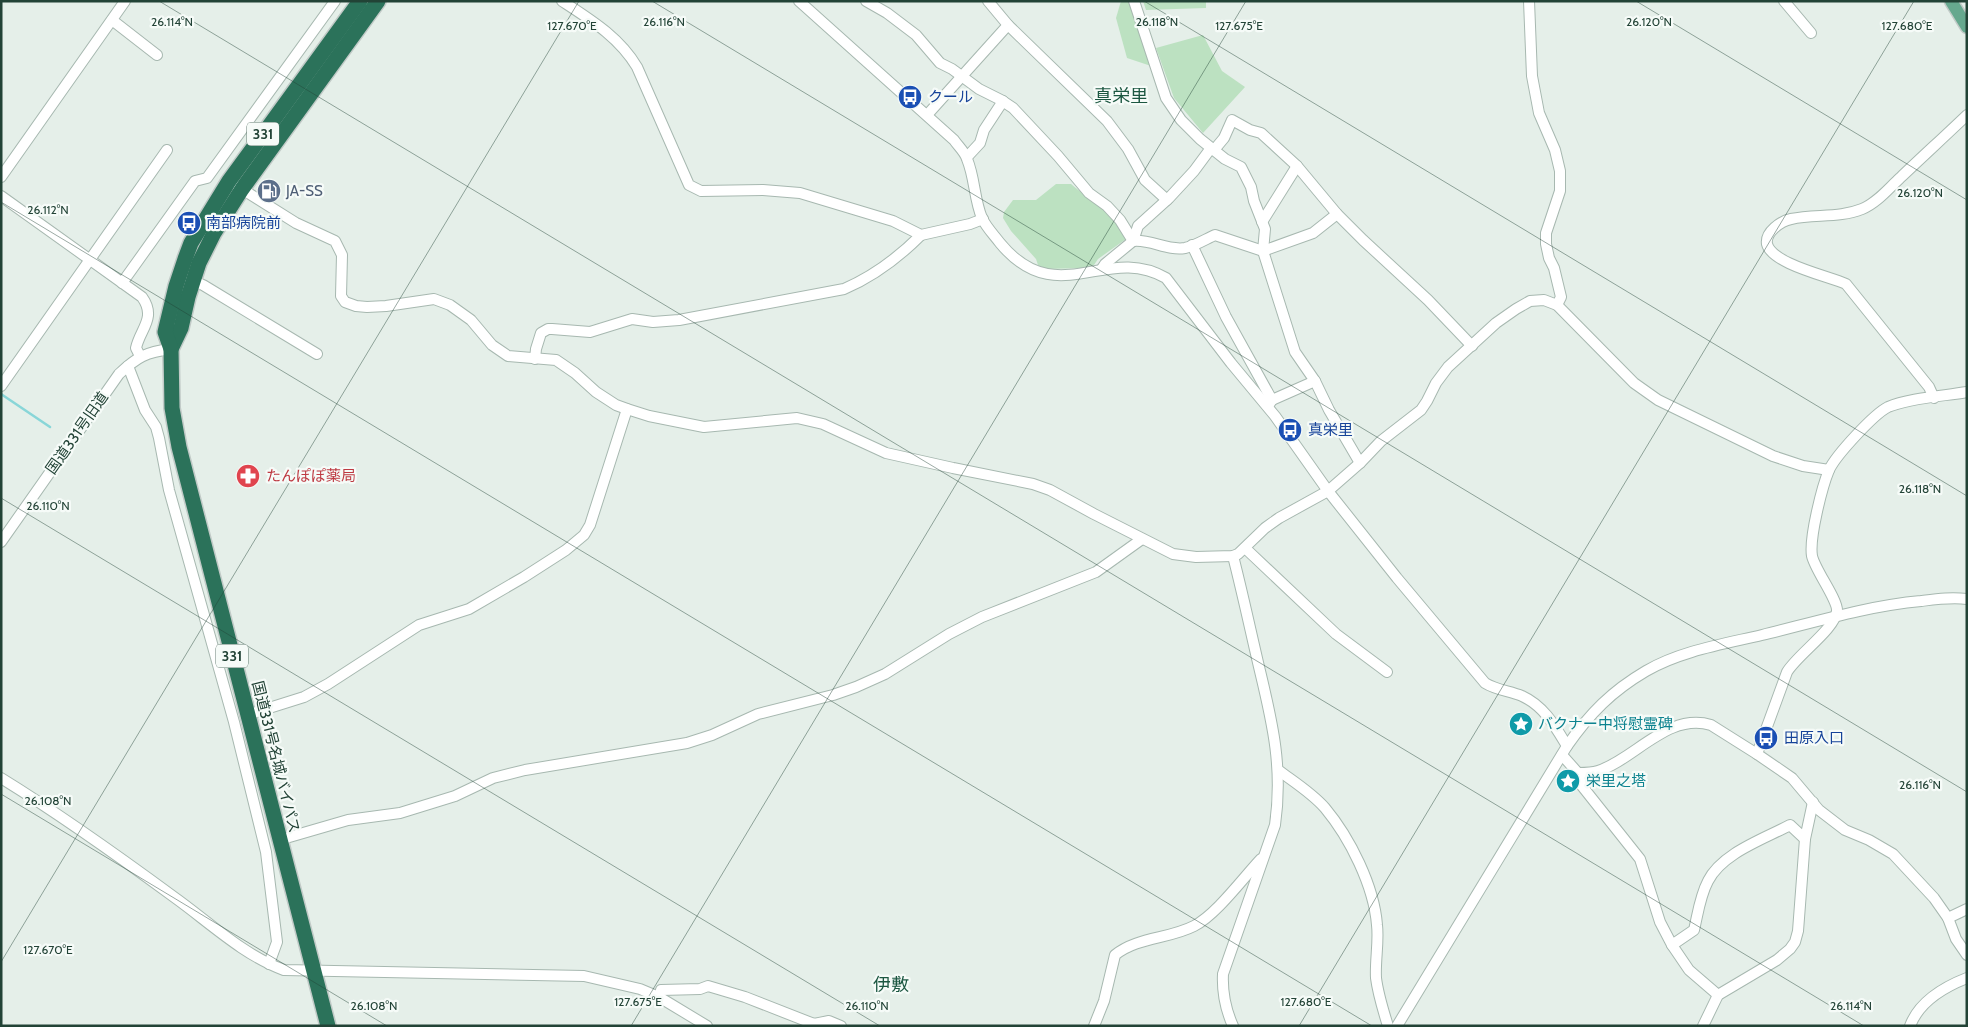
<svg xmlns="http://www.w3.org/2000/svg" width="1968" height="1027" font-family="Cabin,'Noto Sans JP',sans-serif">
	<rect width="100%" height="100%" fill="#e5efe9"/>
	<g fill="#bce1c1">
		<path d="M 1121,1 L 1131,1 L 1151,66 L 1127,58 L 1116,18 Z"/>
		<path d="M 1143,1 L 1206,1 L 1206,8 L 1146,10 Z"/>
		<path d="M 1203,35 L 1222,71 L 1245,87 L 1203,133 L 1174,98 L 1156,48 Z"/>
		<path d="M 1056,184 L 1071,184 C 1082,194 1094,199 1105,208 C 1114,216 1120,228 1126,239 L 1098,259 L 1094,265 L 1086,268 L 1044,269 L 1038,265 L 1036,259 L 1011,231 L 1003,218 L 1004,212 L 1013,200 L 1036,200 Z"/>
	</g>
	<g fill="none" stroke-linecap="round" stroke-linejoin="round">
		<path stroke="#89d6d8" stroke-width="2.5" d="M 1,394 L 50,427"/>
		<g stroke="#a7b8b0" stroke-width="12">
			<g id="minor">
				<path d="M 562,1 C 591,20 619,37 637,67 L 689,185 L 701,191 L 763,190 L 800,193 L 893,221 L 921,235 L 970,224 L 983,219"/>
				<path d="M 799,1 L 954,140 C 958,146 965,152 967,159 C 975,178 974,199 982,218 C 986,227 994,235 1000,243 C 1057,312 1106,243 1166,278 L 1231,363 L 1275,416 L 1328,491 L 1397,578 L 1485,683 C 1496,690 1510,691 1522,696 C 1544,706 1555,726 1567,746"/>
				<path d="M 866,1 L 887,13 L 916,35 L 940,63 L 952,69 L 979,89 L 1001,100 L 1013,108 L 1058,156 L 1089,193 L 1107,206 L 1120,220 L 1133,241"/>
				<path d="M 988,1 L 1008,25 L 1107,121 L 1128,149 L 1145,180 L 1167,200"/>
				<path d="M 1134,1 L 1166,98 L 1181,120 L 1200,139 L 1225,159 L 1241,167 L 1251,187 L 1254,201 L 1265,229 L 1263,251 L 1295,352 L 1315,381 L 1329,410 L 1360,463"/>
				<path d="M 1529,1 L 1532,76 L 1539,113 L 1555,150 L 1560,171 L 1560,191 L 1546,233 L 1546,244 L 1549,258 L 1554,268 L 1561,297 L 1557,305"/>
				<path d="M 1784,1 L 1811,33"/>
				<path d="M 112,20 L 157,55"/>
				<path d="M 927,115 L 1008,25"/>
				<path d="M 1214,150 L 1224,138 L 1232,120 L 1250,130 L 1261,133 L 1297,166 L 1337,214 L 1363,240 L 1428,300 L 1472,346"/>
				<path d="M 967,157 L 980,143 L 984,130 L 1003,101"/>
				<path d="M 1,177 L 125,1"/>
				<path d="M 229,181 L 296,223 L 335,241 L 342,255 L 341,296 L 345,302 L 356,306 L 367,307 L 386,306 L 434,299 L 450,305 L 471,320 L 492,345 L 508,356 L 556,360 L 575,373 L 596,392 L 616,405 L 627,409 L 649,416 L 704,427 L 797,418 L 823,424 L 886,453 L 953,468 L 1033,484 L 1050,490 L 1094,514 L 1173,554 L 1196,557 L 1233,556 L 1238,554 L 1265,528 L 1279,518 L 1328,491 L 1360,463 L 1381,441 L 1421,410 L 1427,401 L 1436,383 L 1448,367 L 1496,323 L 1516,309 L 1530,301 L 1544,300 L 1557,305 L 1634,383 L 1658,400 L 1773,456 L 1803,466 L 1829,470"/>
				<path d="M 1,196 L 142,297 C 157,318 140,329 136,348 L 140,356"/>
				<path d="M 1262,222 L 1297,166"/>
				<path d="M 1133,241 C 1151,239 1167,251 1185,248 C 1195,246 1206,239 1215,235 L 1263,251 L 1313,233 L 1337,214"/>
				<path d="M 1192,245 L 1226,317 L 1272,400 L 1268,406"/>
				<path d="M 1101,270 L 1105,264 L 1133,241 L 1138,226 L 1169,198 L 1194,171 L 1211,148"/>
				<path d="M 189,279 L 203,285 L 317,354"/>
				<path d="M 122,283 L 195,181 L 207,178 L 335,1"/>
				<path d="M 535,359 L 536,349 L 541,333 L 548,329 L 552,329 L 590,332 L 632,319 L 653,322 L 679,320 L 844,289 C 872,277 899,257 921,235"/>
				<path d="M 128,366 L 145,410 L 156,427 L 159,438 L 169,490 L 234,722 L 266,852 L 277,942 L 269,964"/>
				<path d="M 1,386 L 167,150"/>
				<path d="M 1934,398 L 1929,387 L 1846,284 C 1828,276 1772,264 1767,244 C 1765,232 1781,221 1791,219 C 1815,214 1840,218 1862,209 C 1877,203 1889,188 1900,178 C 1922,157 1945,136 1967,115"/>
				<path d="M 1272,400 L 1315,381"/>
				<path d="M 1,542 L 119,374 C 137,357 146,352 171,349"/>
				<path d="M 1245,548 L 1336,634 L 1387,672"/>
				<path d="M 247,715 L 304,697 L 328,684 L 419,625 L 469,609 L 524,577 L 566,550 L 584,535 L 590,525 L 627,409"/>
				<path d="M 1757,754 L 1787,672 C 1797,655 1835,629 1837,611 C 1838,600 1815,570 1812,556 C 1809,538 1822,487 1829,470 C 1836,455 1874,414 1888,407 C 1909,398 1944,396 1967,392"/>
				<path d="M 1562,755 L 1578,773 L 1582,786 L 1640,859 L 1660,922 L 1672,945 L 1689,970 L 1718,995"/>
				<path d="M 1278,770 C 1294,782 1312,793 1325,808 C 1350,838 1374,886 1377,925 C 1379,942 1375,960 1376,978 C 1378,994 1383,1010 1388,1026"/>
				<path d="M 1578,773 C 1585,773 1592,773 1598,771 C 1635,759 1668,712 1711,725 L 1757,754 L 1792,778 L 1819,810 L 1845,830 L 1869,840 L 1893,854 L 1934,898 L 1948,918 L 1956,939 L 1967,955"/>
				<path d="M 1,778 C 61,815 117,855 174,897 C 209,922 243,955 284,970 L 584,976 L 640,989 L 659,997 L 707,1026"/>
				<path d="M 279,840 L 348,820 L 400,813 L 455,796 L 493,778 L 525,770 L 687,743 L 712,735 L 758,714 L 833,695 L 856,687 L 885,674 L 949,634 L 982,617 L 1096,572 L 1142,539"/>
				<path d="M 1948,918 L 1967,909"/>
				<path d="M 1672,945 L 1694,930 C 1698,913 1700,896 1708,881 C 1722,853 1764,839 1790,825 L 1805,839"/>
				<path d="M 659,997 L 661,990 L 700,989 L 708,986 L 745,997 L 814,1024 L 829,1021 L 841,1026"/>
				<path d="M 1094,1026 L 1104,1001 L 1115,955 C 1137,937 1169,939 1194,926 C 1216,915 1243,878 1261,859"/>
				<path d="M 1233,1026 C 1225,1008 1222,993 1223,974 L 1275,825 C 1283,769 1273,725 1260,671 C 1251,633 1243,595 1233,556"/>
				<path d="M 1397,1026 L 1567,746 C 1590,713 1612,691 1646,671 C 1680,651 1724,644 1762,635 C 1815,622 1867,606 1921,601 C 1937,599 1951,597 1967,599"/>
				<path d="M 1703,1026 L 1718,995 L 1777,960 L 1790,949 L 1795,942 L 1798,931 L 1805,839 L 1813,802"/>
				<path d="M 1910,1026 C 1919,1002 1944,987 1967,978"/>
			</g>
		</g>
		<g stroke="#c1cac7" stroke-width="15">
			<path id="major" d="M 1951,1 L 1967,27"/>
		</g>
		<g stroke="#c1cac7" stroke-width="18">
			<g id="highway">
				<path d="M 171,349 L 181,328 L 188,297 L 199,263 L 214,233 L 242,189 L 378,1"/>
				<path d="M 328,1026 L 179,447 L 172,408 L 171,349 L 165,332 L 176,286 L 185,259 L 191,243 L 229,181 L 360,1"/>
			</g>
		</g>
		<use href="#minor" stroke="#fff" stroke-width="10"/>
		<use href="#major" stroke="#66a88e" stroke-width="12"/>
		<use href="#highway" stroke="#2b725a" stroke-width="15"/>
	</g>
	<path fill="none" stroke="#224336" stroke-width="1" stroke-opacity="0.45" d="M 159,1 L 1864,1026M 652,1 L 1967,792M 1144,1 L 1967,496M 1636,1 L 1967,200M 1,202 L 1372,1026M 1,498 L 880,1026M 1,794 L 387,1026M 1,962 L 579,1M 631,1026 L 1246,1M 1299,1026 L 1914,1M 1966,1026 L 1967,1025"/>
	<defs>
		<g id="bus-disc" transform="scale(1.25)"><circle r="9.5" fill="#1a4fb4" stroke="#f6fbf8"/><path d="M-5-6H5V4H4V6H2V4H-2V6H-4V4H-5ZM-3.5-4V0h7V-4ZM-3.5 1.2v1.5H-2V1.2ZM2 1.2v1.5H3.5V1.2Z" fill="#fff"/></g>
		<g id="fuel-disc" transform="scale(1.25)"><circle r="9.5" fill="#5c6f8a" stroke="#f6fbf8"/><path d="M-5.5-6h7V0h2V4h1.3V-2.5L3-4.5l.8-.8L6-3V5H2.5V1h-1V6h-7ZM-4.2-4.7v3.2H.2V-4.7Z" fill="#fff"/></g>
		<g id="pharmacy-disc" transform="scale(1.25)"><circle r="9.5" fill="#e0444e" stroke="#f6fbf8"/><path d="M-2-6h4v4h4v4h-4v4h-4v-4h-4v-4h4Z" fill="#fff"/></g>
		<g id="sight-disc" transform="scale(1.25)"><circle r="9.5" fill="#0f9aa8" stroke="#f6fbf8"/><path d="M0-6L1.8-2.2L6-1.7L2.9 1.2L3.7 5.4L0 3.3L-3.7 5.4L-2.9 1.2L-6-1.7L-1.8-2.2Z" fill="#fff"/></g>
	</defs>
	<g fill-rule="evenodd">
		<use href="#bus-disc" x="910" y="97"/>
		<use href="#fuel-disc" x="269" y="191"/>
		<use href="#bus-disc" x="189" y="223"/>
		<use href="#bus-disc" x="1290" y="430"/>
		<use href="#pharmacy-disc" x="248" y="476"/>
		<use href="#sight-disc" x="1521" y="724"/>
		<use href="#bus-disc" x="1766" y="738"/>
		<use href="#sight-disc" x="1568" y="781"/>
	</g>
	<g text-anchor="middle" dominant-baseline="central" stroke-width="4.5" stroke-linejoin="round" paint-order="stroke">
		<g fill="#f6fbf8" stroke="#627a70" stroke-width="1">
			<rect x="247" y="122.5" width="32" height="23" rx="4"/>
			<rect x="216" y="644.5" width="32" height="23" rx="4"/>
		</g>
		<g font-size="14" font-weight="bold" fill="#224336">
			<text x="263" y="134">331</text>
			<text x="232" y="656">331</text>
		</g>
		<g font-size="15" fill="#164399" stroke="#f6fbf8" text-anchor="start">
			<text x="928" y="97">クール</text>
			<text x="206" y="223">南部病院前</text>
			<text x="1308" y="430">真栄里</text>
			<text x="1784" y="738">田原入口</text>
		</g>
		<g font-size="15" fill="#4e5e75" stroke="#f6fbf8" text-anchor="start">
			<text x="286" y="191">JA-SS</text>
		</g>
		<g font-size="15" fill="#224336" stroke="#f6fbf8">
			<text transform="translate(77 433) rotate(-55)">国道331号旧道</text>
			<text transform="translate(276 757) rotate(76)">国道331号名城バイパス</text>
		</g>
		<g font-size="15" fill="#be3a42" stroke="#f6fbf8" text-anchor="start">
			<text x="266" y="476">たんぽぽ薬局</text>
		</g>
		<g font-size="15" fill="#0d838f" stroke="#f6fbf8" text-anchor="start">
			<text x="1538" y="724">バクナー中将慰霊碑</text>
			<text x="1586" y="781">栄里之塔</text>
		</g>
		<g font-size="18" fill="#1c5741" stroke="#f6fbf8">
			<text x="1121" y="96">真栄里</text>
			<text x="891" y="985">伊敷</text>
		</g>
	</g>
	<g font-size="12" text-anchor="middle" fill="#224336" stroke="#f6fbf8" stroke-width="4.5" stroke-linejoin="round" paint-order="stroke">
		<text x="172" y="26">26.114°N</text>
		<text x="664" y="26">26.116°N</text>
		<text x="1157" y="26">26.118°N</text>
		<text x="1649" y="26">26.120°N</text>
		<text x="572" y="30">127.670°E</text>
		<text x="1239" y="30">127.675°E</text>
		<text x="1907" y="30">127.680°E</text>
		<text x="1920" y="197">26.120°N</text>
		<text x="48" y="214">26.112°N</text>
		<text x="1920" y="493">26.118°N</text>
		<text x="48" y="510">26.110°N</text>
		<text x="1920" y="789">26.116°N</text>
		<text x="48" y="805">26.108°N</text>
		<text x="48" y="954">127.670°E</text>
		<text x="638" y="1006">127.675°E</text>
		<text x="1306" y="1006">127.680°E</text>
		<text x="374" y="1010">26.108°N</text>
		<text x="867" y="1010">26.110°N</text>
		<text x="1851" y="1010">26.114°N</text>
	</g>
	<rect width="1968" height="1027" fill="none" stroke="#224336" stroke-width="5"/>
</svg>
